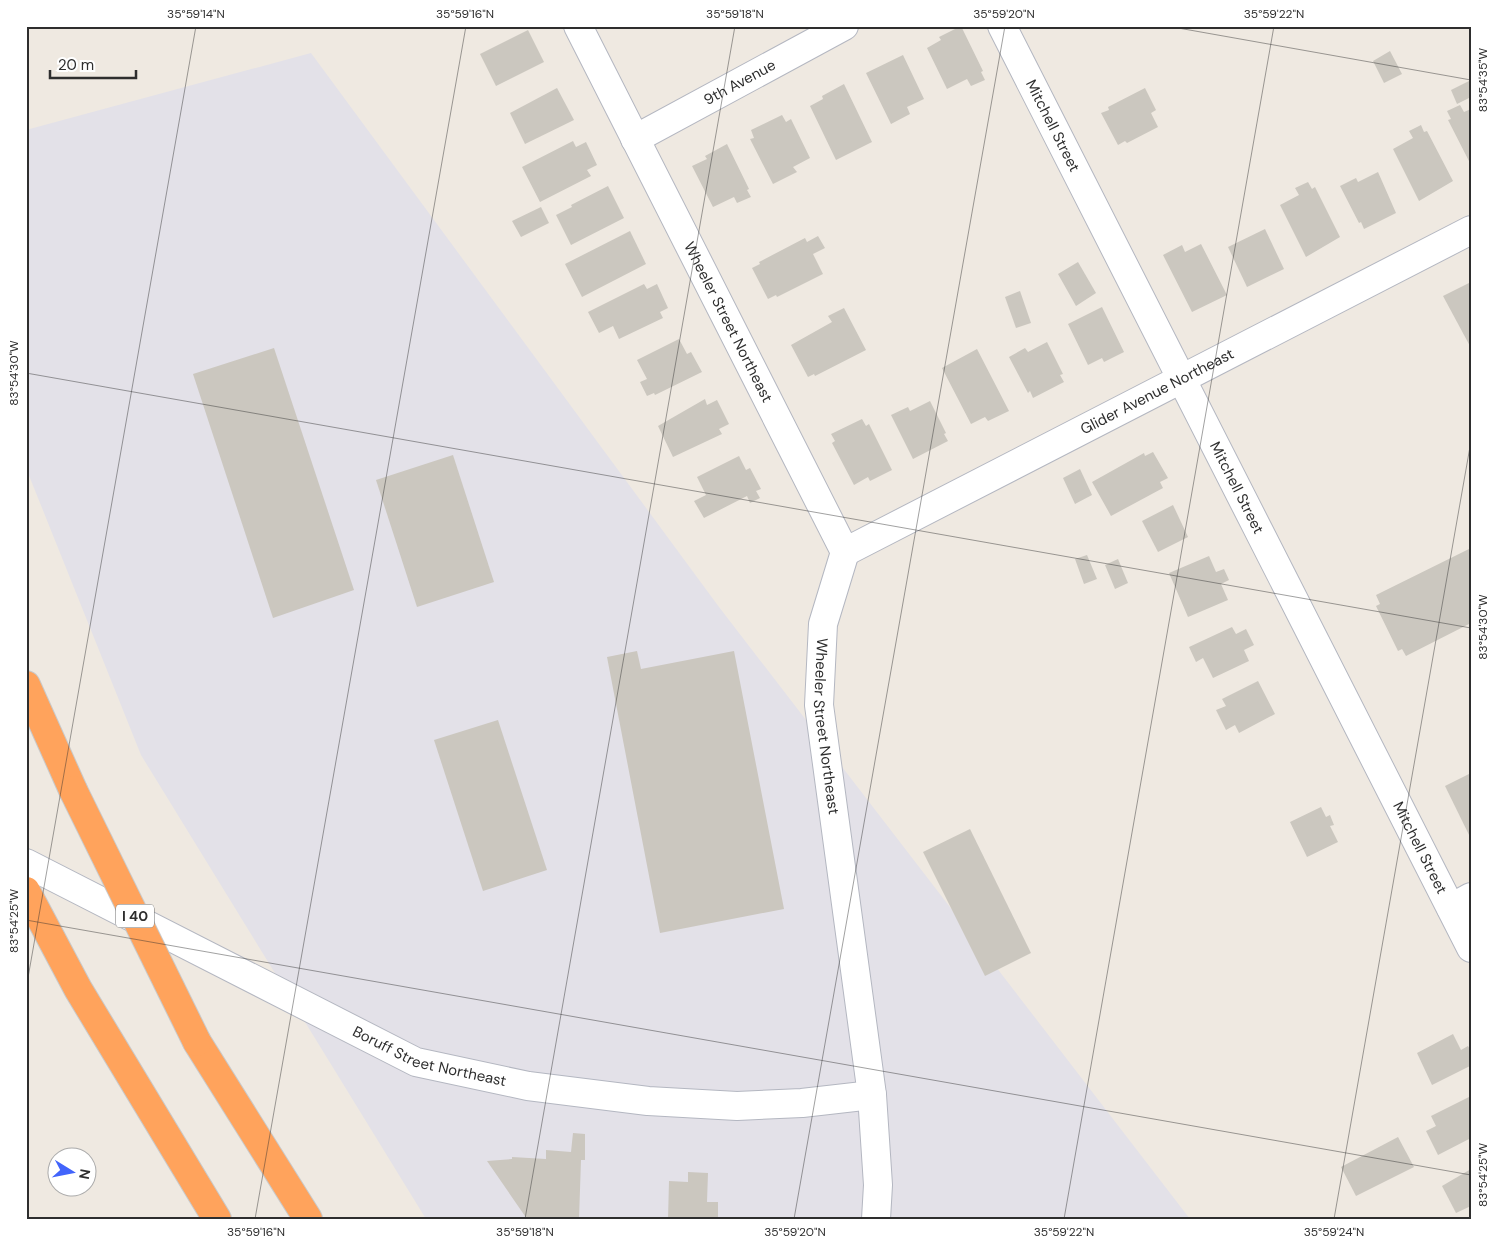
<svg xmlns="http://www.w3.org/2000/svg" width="1497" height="1245" font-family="'DM Sans',sans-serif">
	<rect width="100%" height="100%" fill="#efe9e1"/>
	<path fill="#e3e1e8" d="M 311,53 L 719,607 L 1190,1219 L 426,1219 L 141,755 L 26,468 L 26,130 Z"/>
	<g fill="#cbc7bf">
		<path d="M 961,26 L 983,71 L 981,72 L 985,80 L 971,86 L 967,79 L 947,89 L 927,48 L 941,40 L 939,37 Z"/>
		<path d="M 528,30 L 544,62 L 496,86 L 480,54 Z"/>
		<path d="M 1390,51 L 1402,74 L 1384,83 L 1373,61 Z"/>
		<path d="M 903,55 L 924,99 L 907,107 L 910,114 L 891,124 L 866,73 Z"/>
		<path d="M 1471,80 L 1471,97 L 1457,104 L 1451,90 Z"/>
		<path d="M 844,84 L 872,142 L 836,160 L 810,106 L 823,99 L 822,96 Z"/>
		<path d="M 557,88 L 574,120 L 525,144 L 510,113 Z"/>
		<path d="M 1145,88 L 1156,110 L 1151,113 L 1158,127 L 1127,143 L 1125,141 L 1118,145 L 1101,113 L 1109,110 L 1108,107 Z"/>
		<path d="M 1460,105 L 1464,112 L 1471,109 L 1471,165 L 1448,120 L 1451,119 L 1447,111 Z"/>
		<path d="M 782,115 L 786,122 L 791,119 L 810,158 L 793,167 L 797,172 L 773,184 L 750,139 L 754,138 L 751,130 Z"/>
		<path d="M 1421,125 L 1424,132 L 1427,131 L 1453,181 L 1419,201 L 1393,149 L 1413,138 L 1409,131 Z"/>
		<path d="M 573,141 L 576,147 L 586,142 L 597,165 L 587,170 L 591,176 L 540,202 L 522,167 Z"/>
		<path d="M 727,144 L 749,189 L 747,190 L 751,197 L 737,203 L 734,197 L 713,207 L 692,166 L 707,159 L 705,156 Z"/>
		<path d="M 1378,172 L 1396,213 L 1364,229 L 1361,222 L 1359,223 L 1340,186 L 1356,178 L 1358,182 Z"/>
		<path d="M 1308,182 L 1312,189 L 1315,187 L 1340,237 L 1306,257 L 1280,205 L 1299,195 L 1295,188 Z"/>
		<path d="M 608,186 L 624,218 L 571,245 L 556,215 L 572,207 L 571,205 Z"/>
		<path d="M 541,207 L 549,223 L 521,237 L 512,221 Z"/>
		<path d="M 1265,229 L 1284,269 L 1247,287 L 1228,247 Z"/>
		<path d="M 630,231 L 646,264 L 582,297 L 565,264 Z"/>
		<path d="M 818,236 L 825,248 L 813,254 L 823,274 L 777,297 L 776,295 L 768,299 L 752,268 L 760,264 L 759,262 L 805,238 L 807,242 Z"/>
		<path d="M 1201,244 L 1227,295 L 1192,312 L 1163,255 L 1182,245 L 1185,252 Z"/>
		<path d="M 1078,262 L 1096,293 L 1076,306 L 1058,274 Z"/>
		<path d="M 1471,282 L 1471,348 L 1443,296 Z"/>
		<path d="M 644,284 L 647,289 L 657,284 L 668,308 L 660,312 L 663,318 L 619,339 L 613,326 L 599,333 L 588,312 Z"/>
		<path d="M 1020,291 L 1031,323 L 1016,328 L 1005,297 Z"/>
		<path d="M 1102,307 L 1124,352 L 1104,362 L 1102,358 L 1088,365 L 1068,324 Z"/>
		<path d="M 844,308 L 866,350 L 815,376 L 814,374 L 808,377 L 791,345 L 832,322 L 828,316 Z"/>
		<path d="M 679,339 L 687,354 L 691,352 L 702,372 L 655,395 L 654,393 L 647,396 L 640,382 L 647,379 L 637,360 Z"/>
		<path d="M 1047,342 L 1063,374 L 1060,375 L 1064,382 L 1033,398 L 1030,391 L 1028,393 L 1009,357 L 1025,348 L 1028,352 Z"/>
		<path d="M 274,348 L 354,590 L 273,618 L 193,374 Z"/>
		<path d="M 977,349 L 1009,411 L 988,421 L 985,417 L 971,424 L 942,368 Z"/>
		<path d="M 705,399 L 707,405 L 717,400 L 729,424 L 719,429 L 722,434 L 673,457 L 658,426 Z"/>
		<path d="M 930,401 L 946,433 L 944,434 L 948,441 L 913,459 L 891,415 L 908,407 L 910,411 Z"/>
		<path d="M 862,419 L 866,426 L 869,424 L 892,470 L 870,481 L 868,477 L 854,485 L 832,443 L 835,441 L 831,434 Z"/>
		<path d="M 1153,452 L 1168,478 L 1160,482 L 1163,488 L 1111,516 L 1092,482 L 1144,453 L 1145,456 Z"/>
		<path d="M 453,455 L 494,582 L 417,607 L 376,480 Z"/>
		<path d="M 739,456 L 746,470 L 750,468 L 761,489 L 756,491 L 760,498 L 750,503 L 747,496 L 704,518 L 694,501 L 706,495 L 697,477 Z"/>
		<path d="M 1080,469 L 1092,495 L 1075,504 L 1063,478 Z"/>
		<path d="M 1173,505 L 1188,537 L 1158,552 L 1142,521 Z"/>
		<path d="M 1471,548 L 1471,623 L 1406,656 L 1402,649 L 1398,651 L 1376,606 L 1380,604 L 1376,595 Z"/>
		<path d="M 1087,555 L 1097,579 L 1084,584 L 1075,559 Z"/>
		<path d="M 1209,556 L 1216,572 L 1224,569 L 1229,580 L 1221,584 L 1228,600 L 1188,617 L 1169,573 Z"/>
		<path d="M 1118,559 L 1128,583 L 1115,589 L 1105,565 Z"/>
		<path d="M 1232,627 L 1236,634 L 1246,629 L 1254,645 L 1244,650 L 1249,661 L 1213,678 L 1203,658 L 1196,662 L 1189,647 Z"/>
		<path d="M 637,651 L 641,669 L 734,651 L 784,909 L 660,933 L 607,657 Z"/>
		<path d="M 1258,681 L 1275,714 L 1239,733 L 1235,725 L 1226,730 L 1216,710 L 1226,706 L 1222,699 Z"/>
		<path d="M 498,720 L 547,870 L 483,891 L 434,740 Z"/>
		<path d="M 1471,773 L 1471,839 L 1445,786 Z"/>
		<path d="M 1321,807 L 1326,817 L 1330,815 L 1334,825 L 1330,826 L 1338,842 L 1307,857 L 1290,822 Z"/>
		<path d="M 970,829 L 1031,953 L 985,976 L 923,852 Z"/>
		<path d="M 1453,1034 L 1461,1050 L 1468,1046 L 1471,1051 L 1470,1066 L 1432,1085 L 1417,1053 Z"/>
		<path d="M 1471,1096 L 1471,1138 L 1438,1155 L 1426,1131 L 1436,1126 L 1431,1116 Z"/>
		<path d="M 573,1133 L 585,1134 L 585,1160 L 581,1160 L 579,1219 L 527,1219 L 487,1161 L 512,1159 L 512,1157 L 546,1159 L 546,1150 L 571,1152 Z"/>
		<path d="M 1398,1137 L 1414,1167 L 1356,1196 L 1341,1167 Z"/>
		<path d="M 1471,1169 L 1471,1206 L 1456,1213 L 1442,1186 Z"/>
		<path d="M 688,1172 L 708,1173 L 707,1202 L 718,1202 L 718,1219 L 668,1219 L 669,1181 L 688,1182 Z"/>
	</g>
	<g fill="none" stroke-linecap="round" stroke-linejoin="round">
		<g stroke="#b4b7c1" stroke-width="30">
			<g id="minor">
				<path id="s1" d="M 578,26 L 845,552 L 823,624 L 819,705 L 872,1095 L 878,1185 L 876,1219"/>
				<path id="s2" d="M 1002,26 L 1471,948"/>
				<path id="s3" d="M 635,139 L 844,26"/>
				<path id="s4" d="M 845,552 L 1471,230"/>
				<path id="s5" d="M 26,863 L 416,1062 L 528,1086 L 648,1101 L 737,1106 L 802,1103 L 872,1095"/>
				<path d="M 1451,908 L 1471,897"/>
			</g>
		</g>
		<g stroke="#c9c9c9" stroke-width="30">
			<g id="highway">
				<path d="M 26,685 L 73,790"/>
				<path d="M 26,891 L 78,989 L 217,1219"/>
				<path d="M 197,1042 L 308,1219"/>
			</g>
		</g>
		<use href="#minor" stroke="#fff" stroke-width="28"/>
		<use href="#highway" stroke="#ffa35c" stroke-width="28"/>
		<g stroke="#c9c9c9" stroke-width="30" stroke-linecap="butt">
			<path id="highway-bridge" d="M 73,790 L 197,1042"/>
		</g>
		<use href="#highway-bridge" stroke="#ffa35c" stroke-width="28"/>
	</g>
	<path fill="none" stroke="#2e2e2e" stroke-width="1" stroke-opacity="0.45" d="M 1167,26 L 1471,80M 26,373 L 1471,628M 26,920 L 1471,1175M 26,989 L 196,26M 255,1219 L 466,26M 525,1219 L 735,26M 794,1219 L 1005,26M 1064,1219 L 1274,26M 1334,1219 L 1471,441"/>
	<g text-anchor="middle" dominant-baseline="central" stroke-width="5" stroke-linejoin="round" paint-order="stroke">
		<rect fill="#fff" stroke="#6d6d6d" stroke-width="1" x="116" y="904.5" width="38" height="23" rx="4"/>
		<g font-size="14" font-weight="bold" fill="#2e2e2e">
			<text x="135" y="916">I 40</text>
		</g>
		<g font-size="15" fill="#2e2e2e" stroke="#fff">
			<text stroke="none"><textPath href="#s3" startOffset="119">9th Avenue</textPath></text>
			<text stroke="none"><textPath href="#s2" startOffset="112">Mitchell Street</textPath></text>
			<text stroke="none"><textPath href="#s1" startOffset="332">Wheeler Street Northeast</textPath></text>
			<text stroke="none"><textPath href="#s4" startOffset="351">Glider Avenue Northeast</textPath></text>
			<text stroke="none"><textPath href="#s2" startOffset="518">Mitchell Street</textPath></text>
			<text stroke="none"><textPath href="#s1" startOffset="768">Wheeler Street Northeast</textPath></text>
			<text stroke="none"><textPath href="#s2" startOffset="922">Mitchell Street</textPath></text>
			<text stroke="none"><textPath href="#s5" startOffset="449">Boruff Street Northeast</textPath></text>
		</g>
	</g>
	<rect width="1497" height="1245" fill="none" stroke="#ffffff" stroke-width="55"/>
	<g transform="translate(72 1172) rotate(100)"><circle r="24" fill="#ffffff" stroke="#ababab"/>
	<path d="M0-4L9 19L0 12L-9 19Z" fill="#4264fb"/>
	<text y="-8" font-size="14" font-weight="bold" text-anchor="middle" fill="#2e2e2e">N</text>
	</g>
	<path d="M50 70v8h86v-8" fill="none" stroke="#2e2e2e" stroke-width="2.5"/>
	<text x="58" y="70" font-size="15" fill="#2e2e2e" stroke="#ffffff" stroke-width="4" paint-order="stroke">20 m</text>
	<rect x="28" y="28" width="1442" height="1190" fill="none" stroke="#2e2e2e" stroke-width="2"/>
	<g font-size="12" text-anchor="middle" fill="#2e2e2e">
		<text x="196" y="18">35°59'14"N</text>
		<text x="465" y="18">35°59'16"N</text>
		<text x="735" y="18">35°59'18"N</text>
		<text x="1004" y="18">35°59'20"N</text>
		<text x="1274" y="18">35°59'22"N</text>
		<text transform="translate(1483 80) rotate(-90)" y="4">83°54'35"W</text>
		<text transform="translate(14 373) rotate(-90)" y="4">83°54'30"W</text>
		<text transform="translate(1483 627) rotate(-90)" y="4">83°54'30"W</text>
		<text transform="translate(14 921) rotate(-90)" y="4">83°54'25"W</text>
		<text transform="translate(1483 1175) rotate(-90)" y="4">83°54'25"W</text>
		<text x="256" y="1236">35°59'16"N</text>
		<text x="525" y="1236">35°59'18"N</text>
		<text x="795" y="1236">35°59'20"N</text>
		<text x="1064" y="1236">35°59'22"N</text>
		<text x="1334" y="1236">35°59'24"N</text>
	</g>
</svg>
